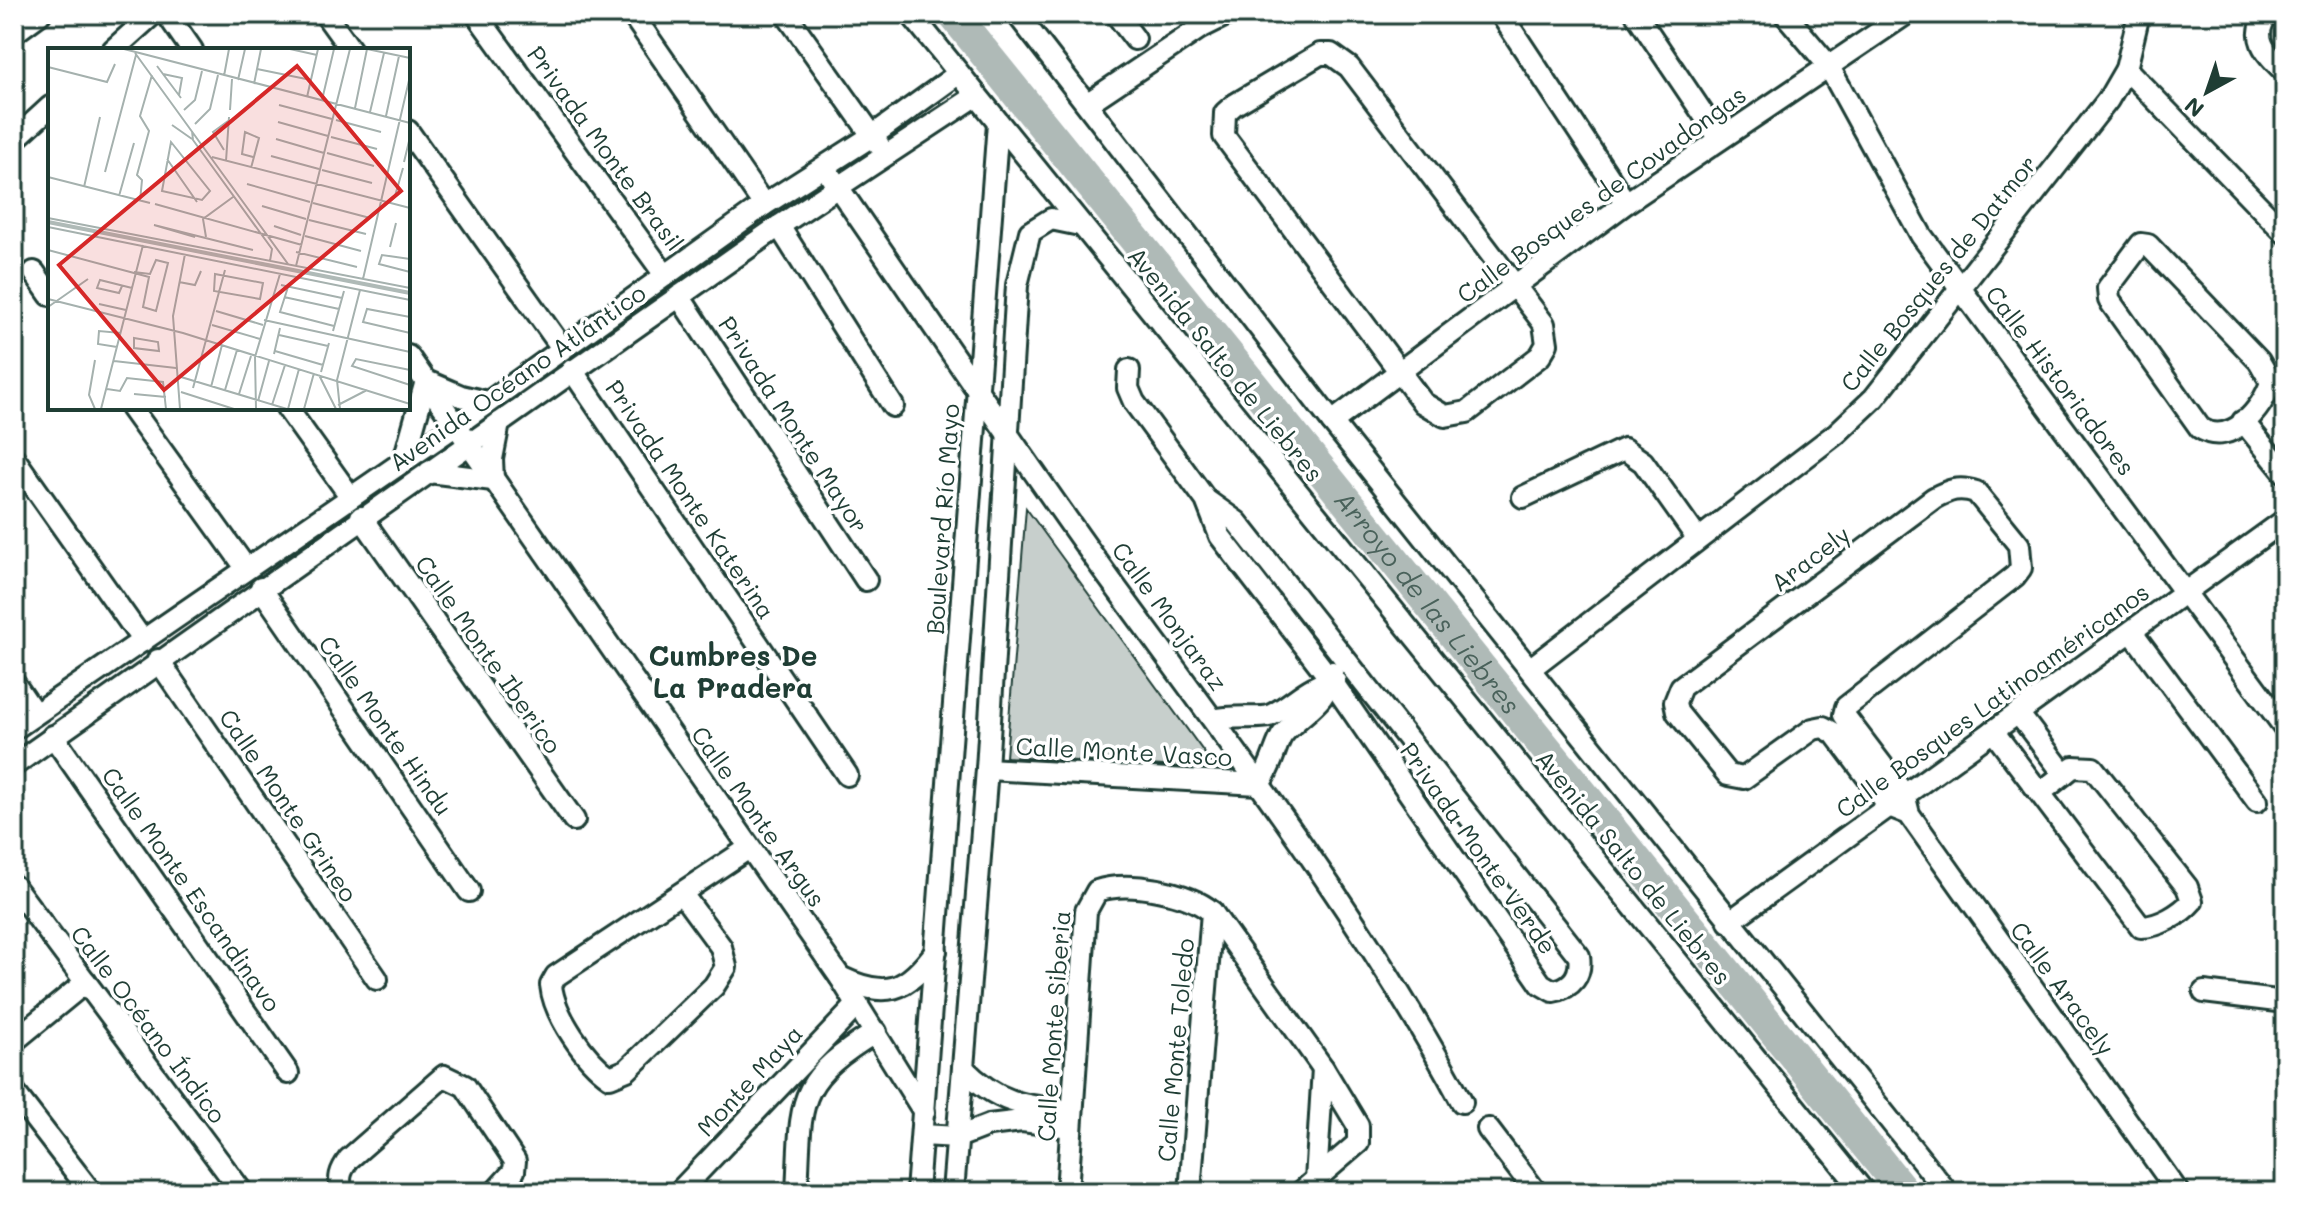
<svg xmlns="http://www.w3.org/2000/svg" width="2299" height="1206" font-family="Mali,sans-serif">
	<rect width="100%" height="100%" fill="#fff"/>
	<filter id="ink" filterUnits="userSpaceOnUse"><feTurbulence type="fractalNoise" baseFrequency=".0125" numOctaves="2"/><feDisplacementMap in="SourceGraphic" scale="16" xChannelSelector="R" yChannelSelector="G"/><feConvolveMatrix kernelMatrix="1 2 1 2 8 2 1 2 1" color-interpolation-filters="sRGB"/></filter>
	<g filter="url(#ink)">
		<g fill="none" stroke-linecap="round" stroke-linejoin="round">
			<path stroke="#afbab7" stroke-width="32" id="s1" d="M 953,14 L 1904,1192"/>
		</g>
		<path fill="#c7cfcc" stroke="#1f3d34" stroke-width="2" d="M 1026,508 L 1216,769 L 1006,757 Z"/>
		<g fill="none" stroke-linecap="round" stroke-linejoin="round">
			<g stroke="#1f3d34" stroke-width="26">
				<g id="street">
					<path d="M 167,14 L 192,50"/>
					<path d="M 325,14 L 351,50"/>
					<path d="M 476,14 L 665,275"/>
					<path d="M 632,14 L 764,205"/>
					<path d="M 786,14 L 879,145"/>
					<path d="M 911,14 L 1864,1192"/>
					<path d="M 1017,14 L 1332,422 L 1947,1192"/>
					<path d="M 1116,14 L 1135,39"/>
					<path d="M 1501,14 L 1626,203"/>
					<path d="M 1636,14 L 1720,139"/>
					<path d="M 1785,14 L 1828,65 L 1921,235 L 2285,728"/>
					<path d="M 2268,14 C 2249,38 2267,54 2285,72"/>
					<path d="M 14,33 L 40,14"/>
					<path d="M 113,50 L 153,14"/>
					<path d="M 1320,54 L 1331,54 L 1349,67 L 1544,324 L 1547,344 L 1540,356 L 1467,412 L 1445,416 L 1423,403 L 1224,136 L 1225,113 L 1234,105 Z"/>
					<path d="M 2126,69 L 2285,233"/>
					<path d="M 1088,103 L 1200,28 L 1228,14"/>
					<path d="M 408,131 L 562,348"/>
					<path d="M 14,140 L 50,107"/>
					<path d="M 831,177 C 925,313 1017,451 1114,585 C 1236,752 1364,919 1462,1102"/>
					<path d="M 779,226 L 893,406"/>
					<path d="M 2141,244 L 2148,245 L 2259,361 L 2271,382 C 2263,409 2230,448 2200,428 L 2109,300 L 2108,288 Z"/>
					<path d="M 34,272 L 50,295"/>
					<path d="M 679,296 L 866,580"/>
					<path d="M 408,356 L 840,977 L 924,1112"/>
					<path d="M 572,370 L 847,775"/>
					<path d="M 1129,370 L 1128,388 L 1134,402 L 1206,500 L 1220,536 L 1331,680 L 1541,984 L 1553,991 C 1572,988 1582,975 1579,956 L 1237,522 L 1206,500"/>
					<path d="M 131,408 L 246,568"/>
					<path d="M 287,408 L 350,496"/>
					<path d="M 2243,421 L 2285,473"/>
					<path d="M 1332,422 L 1626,203 L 1906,14"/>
					<path d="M 14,458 L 143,641"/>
					<path d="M 404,460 L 426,381 L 461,396 L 487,402"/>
					<path d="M 429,472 L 493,480 L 492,459 L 499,423"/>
					<path d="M 1523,497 L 1624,449 L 1643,462 L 1697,538"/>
					<path d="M 361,517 L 574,820"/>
					<path d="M 261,588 L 469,891"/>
					<path d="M 2132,632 L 2257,801"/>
					<path d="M 158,660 L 377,979"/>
					<path d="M 1531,668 L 1837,433 L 1874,398 L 2108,100 L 2126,69 L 2139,14"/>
					<path d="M 14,683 L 35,714"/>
					<path d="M 2018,713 L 2064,774"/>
					<path d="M 1214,720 C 1230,715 1259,719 1269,716 C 1292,706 1309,683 1335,681"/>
					<path d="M 14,729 L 455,426 L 764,205 L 872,136 L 958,74"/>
					<path d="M 1993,731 L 2141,927 C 2159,927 2181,914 2192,901 L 2187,887 L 2093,768 L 2073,767 L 2040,793"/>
					<path d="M 53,736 L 288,1073"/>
					<path d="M 14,765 L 779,226 L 976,96"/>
					<path d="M 987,769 L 1259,784 C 1272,768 1276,742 1283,734 C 1301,712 1328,703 1332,672"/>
					<path d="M 1909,814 L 1889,806 L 1834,733 L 1823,727 L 1813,729 L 1744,778 L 1728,775 L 1677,712 L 1675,702 L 1681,687 L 1934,498 C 1949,490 1959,486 1976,492 L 2019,545 L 2021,568 L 2015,576 L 1846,707 L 1844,715 L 1904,794 L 1909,814 L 2178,1192"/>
					<path d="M 14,886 L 242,1192"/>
					<path d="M 682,894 L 721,947 L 726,967 L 714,986 L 627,1070 L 610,1077 C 585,1060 554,1015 551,985 L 556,976 L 749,848"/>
					<path d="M 1729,922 L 2285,520"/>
					<path d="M 840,977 C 886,999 906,992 936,951"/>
					<path d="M 2204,992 L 2285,1002"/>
					<path d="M 14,1041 L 86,982"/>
					<path d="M 963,1068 C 998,1104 1024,1106 1072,1111"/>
					<path d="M 14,1092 L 91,1192"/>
					<path d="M 1488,1129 L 1536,1192"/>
					<path d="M 922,1135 L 958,1137 L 989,1125 L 1022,1121 L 1071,1127"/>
					<path d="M 1316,1180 L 1323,1068"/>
					<path d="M 342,1192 C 338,1178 340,1171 349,1159 L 444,1076 L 465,1086 L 515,1161 L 514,1171 L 495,1192"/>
					<path d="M 679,1192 L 858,1004"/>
					<path d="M 797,1192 C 802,1102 792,1083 876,1032"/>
					<path d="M 917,1192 L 998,123"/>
					<path d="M 953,1192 L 987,769 L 1017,285 L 1030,232 L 1051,219 L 1080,225"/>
					<path d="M 1067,1192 L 1086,911 L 1097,891 C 1128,880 1188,892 1212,912 L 1323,1068 L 1358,1126 L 1358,1143 L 1301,1192"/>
					<path d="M 1190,1192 L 1212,912"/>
				</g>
			</g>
			<use href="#street" stroke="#fff" stroke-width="20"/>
		</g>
	</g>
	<g text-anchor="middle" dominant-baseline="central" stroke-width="7" stroke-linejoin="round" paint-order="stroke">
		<g font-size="24" fill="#1f3d34" stroke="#fff">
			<text transform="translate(606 148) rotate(54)">Privada Monte Brasil</text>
			<text transform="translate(1601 194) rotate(-36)">Calle Bosques de Covadongas</text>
			<text transform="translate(1938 273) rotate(-51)">Calle Bosques de Datmor</text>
			<text transform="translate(1226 364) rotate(51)">Avenida Salto de Liebres</text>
			<text transform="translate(517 377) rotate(-35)">Avenida Océano Atlántico</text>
			<text transform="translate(2061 380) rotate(53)">Calle Historiadores</text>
			<text transform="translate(794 424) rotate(57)">Privada Monte Mayor</text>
			<text transform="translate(691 499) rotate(56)">Privada Monte Katerina</text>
			<text transform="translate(942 519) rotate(-86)">Boulevard Río Mayo</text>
			<text transform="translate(1810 558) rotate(-37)">Aracely</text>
			<text transform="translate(1170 616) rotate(54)">Calle Monjaraz</text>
			<text transform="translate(489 654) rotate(55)">Calle Monte Iberico</text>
			<text transform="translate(1992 700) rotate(-36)">Calle Bosques Latinoaméricanos</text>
			<text transform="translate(386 725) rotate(55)">Calle Monte Hindu</text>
			<text transform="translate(1124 751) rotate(3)">Calle Monte Vasco</text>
			<text transform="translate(289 805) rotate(56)">Calle Monte Grineo</text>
			<text transform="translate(759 816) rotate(55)">Calle Monte Argus</text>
			<text transform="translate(1479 848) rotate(55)">Privada Monte Verde</text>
			<text transform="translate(1634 867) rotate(51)">Avenida Salto de Liebres</text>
			<text transform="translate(192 889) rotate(55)">Calle Monte Escandinavo</text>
			<text transform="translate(2063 988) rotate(54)">Calle Aracely</text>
			<text transform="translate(149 1024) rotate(53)">Calle Océano Índico</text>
			<text transform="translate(1053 1026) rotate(-86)">Calle Monte Siberia</text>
			<text transform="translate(1175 1050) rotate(-85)">Calle Monte Toledo</text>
			<text transform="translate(749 1080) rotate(-47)">Monte Maya</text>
		</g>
		<g font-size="26" font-style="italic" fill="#4a625b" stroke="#fff">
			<text stroke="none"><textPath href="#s1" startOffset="756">Arroyo de las Liebres</textPath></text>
		</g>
		<g font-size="28" font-weight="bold" fill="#1f3d34" stroke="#fff">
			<text x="733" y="655">Cumbres De<tspan x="733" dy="32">La Pradera</tspan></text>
		</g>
	</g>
	<g transform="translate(48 48)">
		<rect width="362" height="362" fill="#fff"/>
		<path fill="none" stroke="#afbab7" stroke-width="4" d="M 0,174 L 362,245"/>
		<path fill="none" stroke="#a5b1ae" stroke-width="2" d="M 76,1 L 362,75M 242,1 L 269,7M 319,1 L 362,10M 87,5 L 240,216M 109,18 L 133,50M 0,19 L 59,34 L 67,16M 209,21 L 263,32M 115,26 L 134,30 L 131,47M 176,28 L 181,1M 190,32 L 197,1M 206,36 L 213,1M 259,49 L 270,1M 274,52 L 286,1M 231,57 L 284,71M 307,60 L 319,1M 136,62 L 147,52 L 154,23M 182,62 L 184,31M 322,64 L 336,5M 338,68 L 351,8M 288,72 L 333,84M 230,74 L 280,88M 147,76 L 162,61 L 170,27M 124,77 L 144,91M 144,83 L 145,92 L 224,201 L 222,213M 283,89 L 329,101M 228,91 L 276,105M 123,94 L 162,143 L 154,152 L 114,143 ZM 176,102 L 165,84 L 180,73M 279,105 L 326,118M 223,108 L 271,121M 164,109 L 362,160M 119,111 L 149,154M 178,113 L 181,69M 356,114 L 362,89M 203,120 L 211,90 L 197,84 L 194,106 L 205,109M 274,122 L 324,135M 57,124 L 88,7M 0,129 L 102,155M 199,136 L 262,154M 36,139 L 52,69M 71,148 L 86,95M 347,148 L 355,120M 92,153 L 94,132 L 89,127 L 101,83 L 92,68 L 104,27M 265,155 L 322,170M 107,156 L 254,197M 214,158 L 258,171M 0,170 L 362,240M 261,172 L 318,186M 106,177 L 205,202M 106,177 L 147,189M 226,178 L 253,187M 0,179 L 362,252M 257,188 L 313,203M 158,189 L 155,171 L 185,149M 342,199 L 348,175M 0,202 L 101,229 L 95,259 L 108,263 L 120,215 L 108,212 L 102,226 L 86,224M 248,204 L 309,219M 362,211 L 334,207 L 331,216 L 362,224M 248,218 L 302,1M 167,226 L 215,235 L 212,251 L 166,243 ZM 315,231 L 362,28M 131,234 L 147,237 L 153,223M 233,237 L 294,250M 74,238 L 71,245 L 49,240 L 52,232 L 84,240M 240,239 L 232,264 L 286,278M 236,249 L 291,261M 0,251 L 135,285 L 362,356M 51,256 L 78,262M 0,259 L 40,231M 168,263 L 215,277M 362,269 L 319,261 L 315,274 L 362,285M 216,272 L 362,304M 164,277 L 212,291M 285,283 L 296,243M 231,287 L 280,298M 86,290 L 110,294 L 111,303 L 86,300 ZM 69,299 L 50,296 L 51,283 L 73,285M 227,303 L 275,317M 226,306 L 232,280M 47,312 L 41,347 L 47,361M 66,313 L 128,320M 362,322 L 308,311 L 304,318 L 362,337M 273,324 L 281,295M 271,327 L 288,361M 133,329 L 239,361M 163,339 L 174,297M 145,340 L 177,222M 59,341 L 72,343 L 79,330 L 115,334 L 118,361M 177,342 L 189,302M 133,344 L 186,361M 86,346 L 118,349M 191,346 L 203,308M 210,353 L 221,313M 224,357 L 237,317M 290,357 L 319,342M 53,361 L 95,197M 132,361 L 125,268 L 137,206M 208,361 L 207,309 L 232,226M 240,361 L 251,321M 256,361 L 266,325M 292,361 L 289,332 L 312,242"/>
		<path fill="#d62828" fill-opacity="0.15" stroke="#d62828" stroke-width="4" d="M 249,18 L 353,143 L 116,342 L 11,217 Z"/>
		<rect width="362" height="362" fill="none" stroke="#1f3d34" stroke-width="4"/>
	</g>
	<rect width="2299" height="1206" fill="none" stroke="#fff" stroke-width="48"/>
	<rect x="24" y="24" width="2251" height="1158" fill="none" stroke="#1f3d34" stroke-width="3" filter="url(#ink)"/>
	<g transform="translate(2207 92) rotate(220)" stroke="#ffffff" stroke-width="6" paint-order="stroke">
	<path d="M0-6L14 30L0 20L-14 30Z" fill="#1f3d34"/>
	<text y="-12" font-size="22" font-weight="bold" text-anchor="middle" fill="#1f3d34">N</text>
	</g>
</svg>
